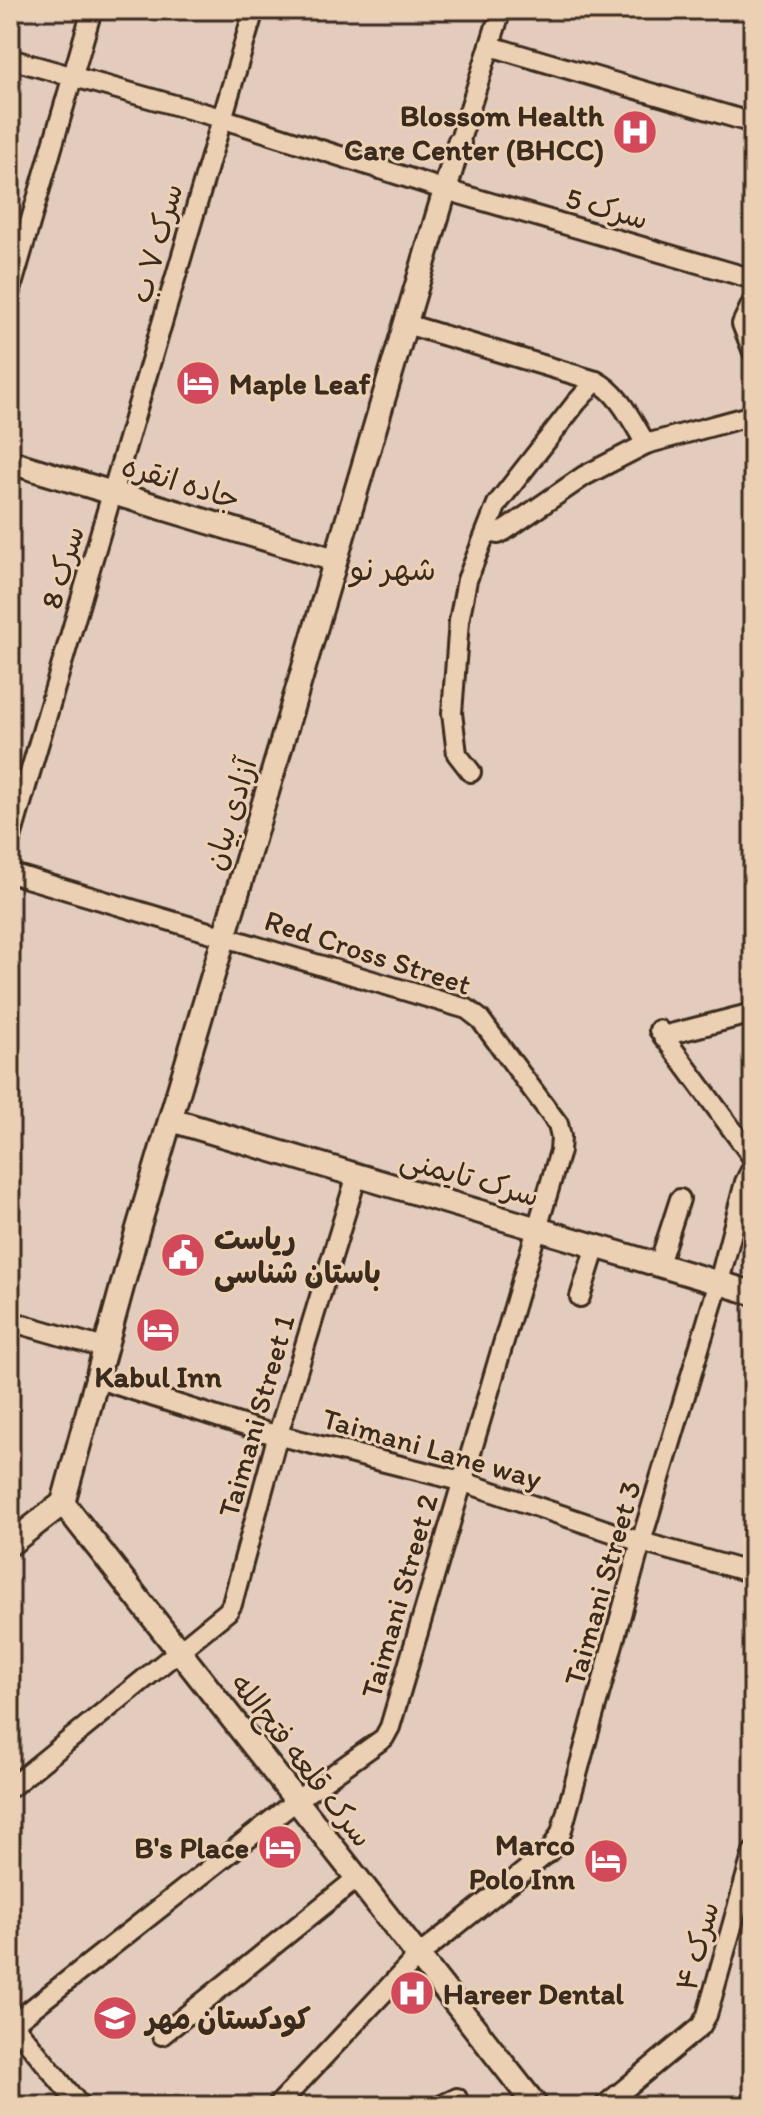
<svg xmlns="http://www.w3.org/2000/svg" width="763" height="2116" font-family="Itim,'Playpen Sans Arabic',sans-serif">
	<rect width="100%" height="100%" fill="#e3cbbd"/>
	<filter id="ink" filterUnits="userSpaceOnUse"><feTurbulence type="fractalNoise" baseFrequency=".0125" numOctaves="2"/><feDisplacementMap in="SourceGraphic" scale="16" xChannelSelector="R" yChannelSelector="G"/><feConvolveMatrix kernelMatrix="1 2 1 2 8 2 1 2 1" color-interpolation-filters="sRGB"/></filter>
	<g filter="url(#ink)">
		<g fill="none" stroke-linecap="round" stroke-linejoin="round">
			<g stroke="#3b2a1e" stroke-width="24">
				<g id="minor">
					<path d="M 490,46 L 753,123"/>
					<path d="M 10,59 L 221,118 L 446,190 L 753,279"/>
					<path d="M 459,143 L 501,10"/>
					<path d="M 10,292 L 92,10"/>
					<path d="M 753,301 L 742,324 L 753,352"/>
					<path d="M 406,324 L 596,381 L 576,403 L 497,504 L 467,580 L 459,621 L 452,713 L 457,754 L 471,772"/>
					<path d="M 596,381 C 619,392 633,423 646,444"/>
					<path d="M 488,532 L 498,534 L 504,531 L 584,476 L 646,444 L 753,415"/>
					<path d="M 10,841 L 254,10"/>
					<path d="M 10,873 L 467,1009 L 480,1019 L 558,1124 L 561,1137 L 560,1151 L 390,1727 L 384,1738 L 297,1800 L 10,2026"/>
					<path d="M 659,1030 L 753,1158"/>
					<path d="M 663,1036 L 753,1013"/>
					<path d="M 659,1264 L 680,1199"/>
					<path d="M 580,1297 L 596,1246"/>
					<path d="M 10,1321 L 104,1348"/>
					<path d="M 95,1378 L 261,1431 L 461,1481 L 641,1542 L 753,1573"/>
					<path d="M 10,1788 L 228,1611 L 232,1604 L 278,1434 L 357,1175"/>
					<path d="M 10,2020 L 80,2106"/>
					<path d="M 162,2035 L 356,1879"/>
					<path d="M 277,2106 L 418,1956 L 550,1851 L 561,1833 L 641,1542 L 719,1282 L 745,1182 L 753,1166"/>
					<path d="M 440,2106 L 457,2098"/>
					<path d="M 604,2106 L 701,2026 L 707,2015 L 753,1852"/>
				</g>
			</g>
			<g stroke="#3b2a1e" stroke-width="28">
				<g id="major">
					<path d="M 10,462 L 335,560"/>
					<path d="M 171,1120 L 753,1293"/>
					<path d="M 63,1503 L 137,1232 L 459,143"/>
					<path d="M 63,1503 L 536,2106"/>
					<path d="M 10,1544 L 63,1503"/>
				</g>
			</g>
			<use href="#minor" stroke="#ecd0b3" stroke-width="18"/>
			<use href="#major" stroke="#ecd0b3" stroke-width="22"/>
		</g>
	</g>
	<defs>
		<g id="hospital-disc" transform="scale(2.3)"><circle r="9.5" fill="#d1495b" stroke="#ecd0b3"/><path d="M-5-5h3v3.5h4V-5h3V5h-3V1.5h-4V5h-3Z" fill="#fff"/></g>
		<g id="hotel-disc" transform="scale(2.3)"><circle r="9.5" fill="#d1495b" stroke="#ecd0b3"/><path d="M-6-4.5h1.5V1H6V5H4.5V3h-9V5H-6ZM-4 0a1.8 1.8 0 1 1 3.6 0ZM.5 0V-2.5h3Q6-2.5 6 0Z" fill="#fff"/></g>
		<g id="civic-disc" transform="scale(2.3)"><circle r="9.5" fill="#d1495b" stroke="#ecd0b3"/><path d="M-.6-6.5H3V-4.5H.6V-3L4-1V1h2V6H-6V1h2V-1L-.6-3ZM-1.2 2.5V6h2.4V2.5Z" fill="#fff"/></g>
		<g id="school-disc" transform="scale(2.3)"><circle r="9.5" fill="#d1495b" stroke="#ecd0b3"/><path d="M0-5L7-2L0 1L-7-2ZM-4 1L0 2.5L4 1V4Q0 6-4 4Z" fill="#fff"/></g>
	</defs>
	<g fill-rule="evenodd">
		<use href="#hospital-disc" x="635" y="132"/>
		<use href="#hotel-disc" x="198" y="383"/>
		<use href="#civic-disc" x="183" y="1255"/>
		<use href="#hotel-disc" x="158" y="1330"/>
		<use href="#hotel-disc" x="280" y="1847"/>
		<use href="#hotel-disc" x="606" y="1861"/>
		<use href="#hospital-disc" x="412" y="1993"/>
		<use href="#school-disc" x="115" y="2018"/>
	</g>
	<g text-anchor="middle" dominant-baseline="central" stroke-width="6" stroke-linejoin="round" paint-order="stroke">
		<g font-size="30" font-weight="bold" fill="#3b2a1e" stroke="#ecd0b3" text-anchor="start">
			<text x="604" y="115" text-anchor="end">Blossom Health<tspan x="604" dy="34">Care Center (BHCC)</tspan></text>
			<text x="229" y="383">Maple Leaf</text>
			<text x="214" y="1238">ریاست<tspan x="214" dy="34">باستان شناسی</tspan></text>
			<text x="158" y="1376" text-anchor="middle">Kabul Inn</text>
			<text x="575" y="1844" text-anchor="end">Marco<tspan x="575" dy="34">Polo Inn</tspan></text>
			<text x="249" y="1847" text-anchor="end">B's Place</text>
			<text x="443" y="1993">Hareer Dental</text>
			<text x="146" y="2018">کودکستان مهر</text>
		</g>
		<g font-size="30" fill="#3b2a1e" stroke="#ecd0b3">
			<text transform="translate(607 208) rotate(16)">سرک 5</text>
			<text transform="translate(156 243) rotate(-74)">سرک ۷ ب</text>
			<text transform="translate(181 482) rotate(17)">جاده انقره</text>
			<text transform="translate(62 567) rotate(-73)">سرک 8</text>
			<text transform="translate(230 814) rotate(-73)">آزادی بیان</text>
			<text transform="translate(368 952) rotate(18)">Red Cross Street</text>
			<text transform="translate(470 1177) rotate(16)">سرک تایمنی</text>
			<text transform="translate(256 1416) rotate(-74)">Taimani Street 1</text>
			<text transform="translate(432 1448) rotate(16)">Taimani Lane way</text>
			<text transform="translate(602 1583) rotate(-74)">Taimani Street 3</text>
			<text transform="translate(399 1596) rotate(-74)">Taimani Street 2</text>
			<text transform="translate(302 1760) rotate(52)">سرک قلعه فتح‌الله</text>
			<text transform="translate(697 1946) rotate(-75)">سرک ۴</text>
		</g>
		<g font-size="32" fill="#3b2a1e" stroke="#ecd0b3">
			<text x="393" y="569">شهر نو</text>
		</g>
	</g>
	<rect width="763" height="2116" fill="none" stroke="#ecd0b3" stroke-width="40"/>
	<rect x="20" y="20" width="723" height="2076" fill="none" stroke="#3b2a1e" stroke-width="3" filter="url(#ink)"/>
</svg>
